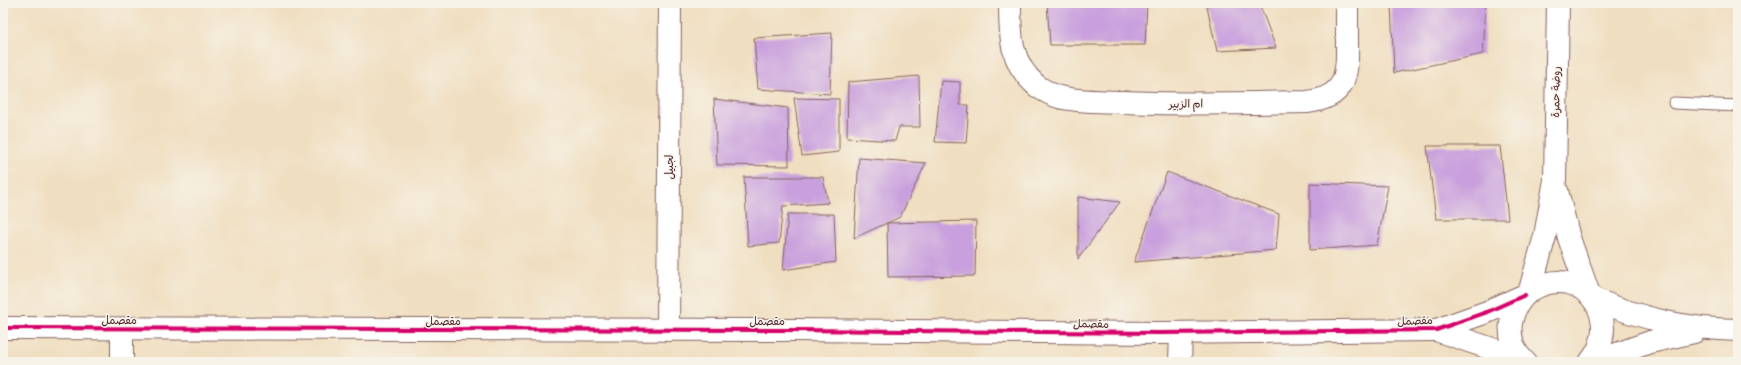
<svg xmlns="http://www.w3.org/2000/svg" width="1741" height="365" font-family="Pangolin,'Playpen Sans Arabic',sans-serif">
	<rect width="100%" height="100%" fill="#f7f3e8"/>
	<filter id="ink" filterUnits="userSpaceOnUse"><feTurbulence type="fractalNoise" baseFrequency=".025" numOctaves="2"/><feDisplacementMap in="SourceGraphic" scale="8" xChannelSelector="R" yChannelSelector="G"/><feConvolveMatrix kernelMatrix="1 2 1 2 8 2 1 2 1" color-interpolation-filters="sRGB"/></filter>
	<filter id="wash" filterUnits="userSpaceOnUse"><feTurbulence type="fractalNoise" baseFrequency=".012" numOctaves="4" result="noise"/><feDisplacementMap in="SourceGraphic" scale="16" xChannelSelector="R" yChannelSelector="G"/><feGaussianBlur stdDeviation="0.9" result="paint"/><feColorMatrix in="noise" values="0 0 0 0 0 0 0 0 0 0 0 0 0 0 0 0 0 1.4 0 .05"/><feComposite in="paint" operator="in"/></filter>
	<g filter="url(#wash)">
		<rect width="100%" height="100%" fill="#f0dec0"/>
		<g id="blocks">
			<g fill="#c9a0dd">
				<path d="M 1047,3 L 1147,3 L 1145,45 L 1050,45 Z"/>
				<path d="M 1206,3 L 1259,3 L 1276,48 L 1217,51 Z"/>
				<path d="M 1391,3 L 1486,3 L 1483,54 L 1394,73 Z"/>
				<path d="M 832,33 L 830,94 L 758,89 L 754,38 Z"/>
				<path d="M 919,76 L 920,127 L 899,127 L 895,141 L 847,138 L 848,82 Z"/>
				<path d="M 941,81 L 960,82 L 960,105 L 969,105 L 966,143 L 935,142 Z"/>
				<path d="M 794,98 L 839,99 L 839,152 L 802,156 Z"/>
				<path d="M 714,99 L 788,108 L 789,166 L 717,165 Z"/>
				<path d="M 1427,146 L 1500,146 L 1508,219 L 1436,219 Z"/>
				<path d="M 859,158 L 926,163 L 900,217 L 887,223 L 976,221 L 975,276 L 888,277 L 887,223 L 854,238 Z"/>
				<path d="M 1167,172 L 1279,214 L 1276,250 L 1134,262 Z"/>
				<path d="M 744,177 L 823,177 L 828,203 L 783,206 L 779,243 L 748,246 Z"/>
				<path d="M 1310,183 L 1388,186 L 1377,245 L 1310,250 Z"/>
				<path d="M 1078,197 L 1120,202 L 1078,259 Z"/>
				<path d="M 788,214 L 834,214 L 836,262 L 783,270 Z"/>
			</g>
		</g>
	</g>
	<g filter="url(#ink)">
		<use href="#blocks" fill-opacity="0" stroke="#84625f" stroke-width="1"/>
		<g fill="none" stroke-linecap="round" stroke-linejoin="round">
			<g stroke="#84625f" stroke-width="13">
				<path id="lane" d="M 1674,103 L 1738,106"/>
			</g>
			<g stroke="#84625f" stroke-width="24">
				<g id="street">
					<path d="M 1010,3 C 1010,36 1010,63 1037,86 C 1043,90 1052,95 1059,97 C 1079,102 1101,101 1122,102 C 1184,105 1246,103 1307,102 C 1345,98 1348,76 1347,44 C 1347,30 1347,17 1347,3"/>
					<path d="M 1557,191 L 1569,238 L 1589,294"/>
					<path d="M 1530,290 L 1545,236 L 1555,180 L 1558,3"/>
					<path d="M 122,329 L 122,362"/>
					<path d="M 668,330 L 670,3"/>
					<path d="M 1180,362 L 1181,333"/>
				</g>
			</g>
			<g stroke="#84625f" stroke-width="24">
				<g id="secondary">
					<path d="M 1594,299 C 1642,319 1686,329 1738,330"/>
					<path d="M 3,328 L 792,330 L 1160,333 L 1436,330 L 1487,312 L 1525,295"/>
					<path d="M 1436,330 L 1522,359"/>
					<path d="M 1525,362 C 1514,353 1509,336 1511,323 C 1514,307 1522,294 1537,287 C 1586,265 1624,322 1590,362"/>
					<path d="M 1594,362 L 1650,342 L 1694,332"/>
				</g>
			</g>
			<use href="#lane" stroke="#fff" stroke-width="11"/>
			<use href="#street" stroke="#fff" stroke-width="22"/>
			<use href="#secondary" stroke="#fff" stroke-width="22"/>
			<g stroke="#f7f3e8" stroke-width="6">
				<path id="cycleway" d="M 3,328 L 792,330 L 1160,333 L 1436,330 L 1487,312 L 1525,295"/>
			</g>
			<use href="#cycleway" stroke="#d6006c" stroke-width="4"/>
		</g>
	</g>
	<g text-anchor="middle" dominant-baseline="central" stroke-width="3" stroke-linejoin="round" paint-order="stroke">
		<g font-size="11" fill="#4a1f2b" stroke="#f7f3e8">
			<text transform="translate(1556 92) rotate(-89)">روضة حمرة</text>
			<text transform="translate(1186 104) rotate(-1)">ام الزبير</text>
			<text transform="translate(669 167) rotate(-90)">لجبيل</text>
			<text x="119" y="320">مقصمل</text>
			<text x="443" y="321">مقصمل</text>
			<text x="767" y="321">مقصمل</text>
			<text transform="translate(1415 321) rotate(-2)">مقصمل</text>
			<text transform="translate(1091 324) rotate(1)">مقصمل</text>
		</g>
	</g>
	<rect width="1741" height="365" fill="none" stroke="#f7f3e8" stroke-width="16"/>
</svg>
